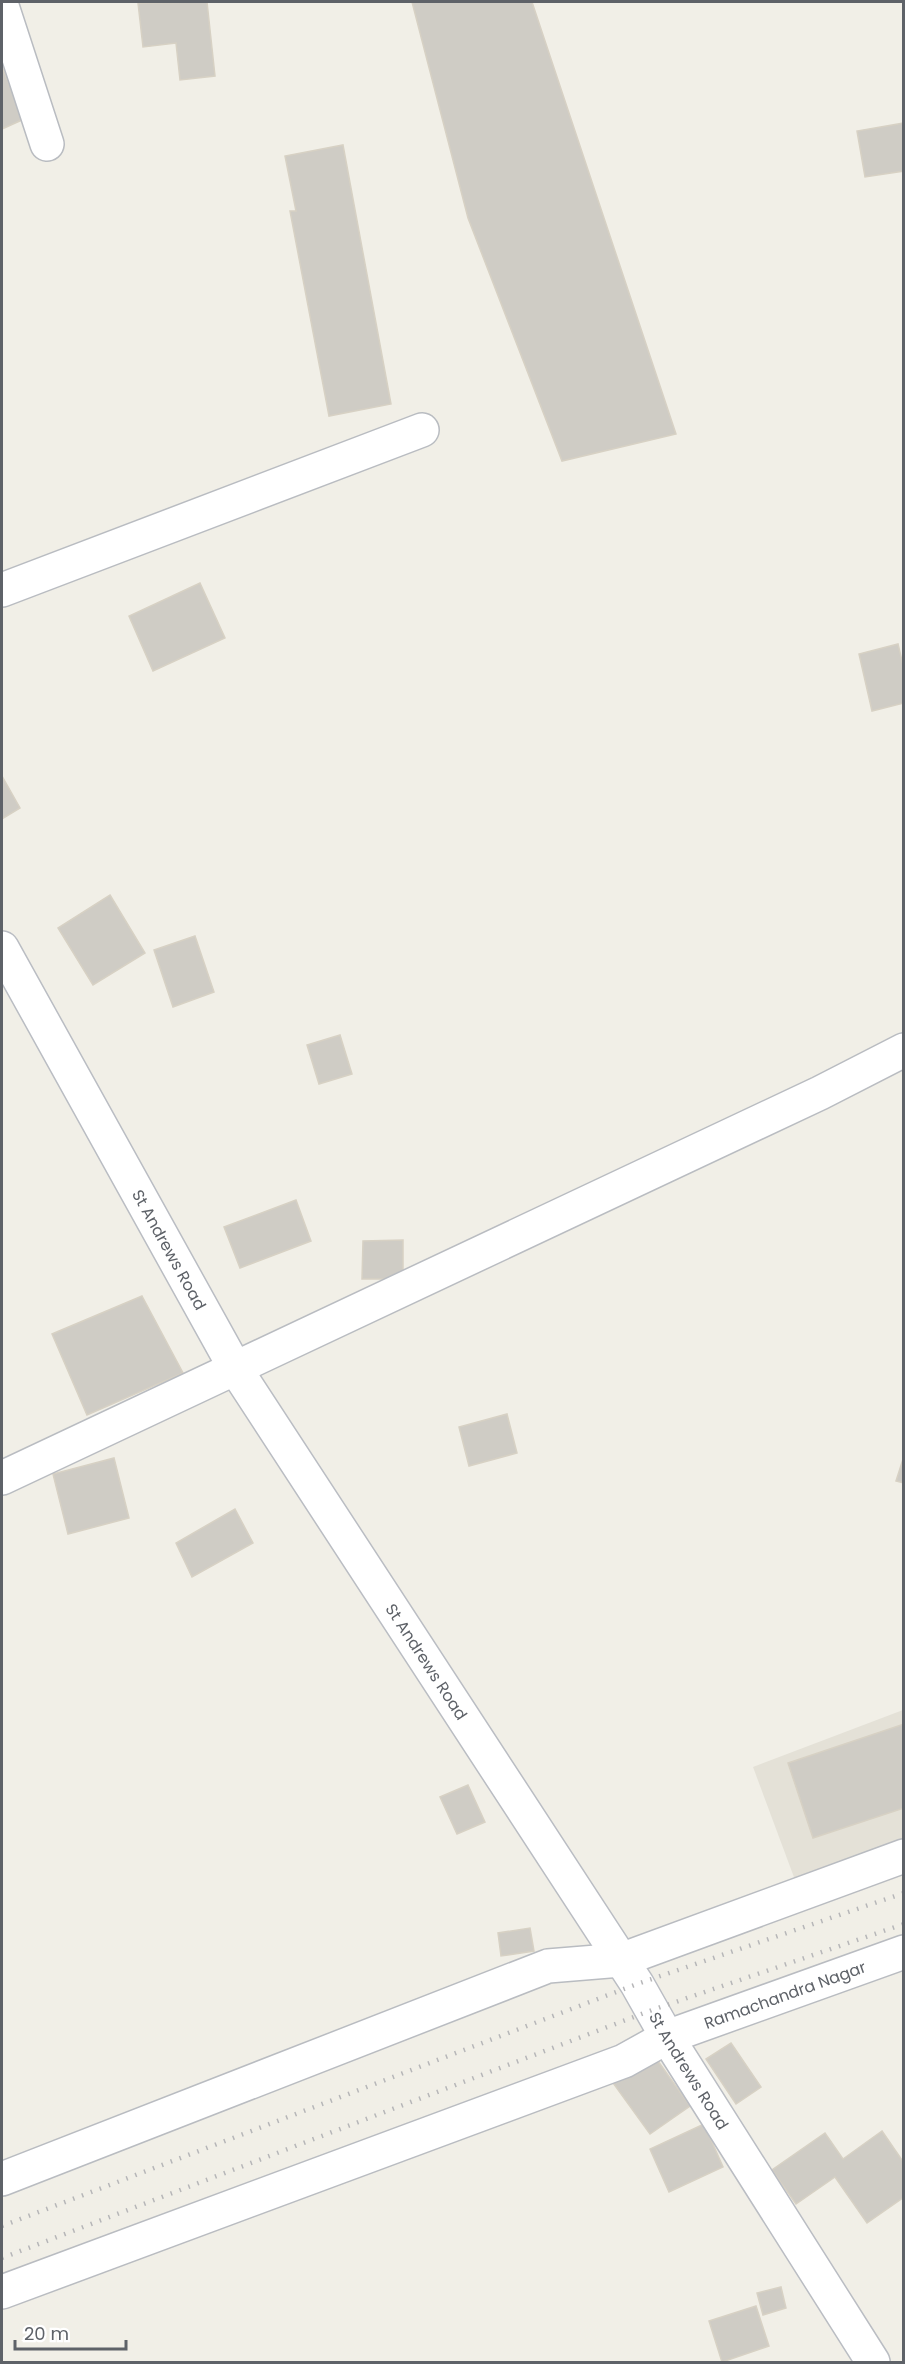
<svg xmlns="http://www.w3.org/2000/svg" width="905" height="2364" font-family="Poppins,sans-serif">
	<rect width="100%" height="100%" fill="#f1efe7"/>
	<path fill="#e4e1d7" d="M 903,1710 L 903,1848 L 798,1888 L 753,1767 Z"/>
	<g fill="#cfccc5" stroke="#d7d1c4" stroke-width="1.5">
		<path d="M 207,2 L 215,76 L 180,80 L 176,43 L 143,47 L 138,3 Z"/>
		<path d="M 412,2 L 532,2 L 676,434 L 562,461 L 468,218 Z"/>
		<path d="M 2,67 L 24,119 L 2,129 Z"/>
		<path d="M 904,123 L 904,171 L 865,177 L 857,131 Z"/>
		<path d="M 343,145 L 391,404 L 329,416 L 290,211 L 296,211 L 285,156 Z"/>
		<path d="M 200,583 L 225,638 L 153,671 L 129,616 Z"/>
		<path d="M 898,644 L 904,669 L 904,703 L 872,711 L 859,654 Z"/>
		<path d="M 2,776 L 20,808 L 2,819 Z"/>
		<path d="M 110,895 L 145,953 L 93,985 L 58,928 Z"/>
		<path d="M 195,936 L 214,992 L 173,1007 L 154,950 Z"/>
		<path d="M 340,1035 L 352,1074 L 319,1084 L 307,1045 Z"/>
		<path d="M 296,1200 L 311,1241 L 240,1268 L 224,1227 Z"/>
		<path d="M 403,1240 L 403,1279 L 362,1279 L 363,1241 Z"/>
		<path d="M 142,1296 L 183,1373 L 87,1415 L 52,1334 Z"/>
		<path d="M 507,1414 L 517,1453 L 469,1466 L 459,1427 Z"/>
		<path d="M 904,1456 L 904,1483 L 896,1481 Z"/>
		<path d="M 114,1458 L 129,1518 L 68,1534 L 53,1474 Z"/>
		<path d="M 235,1509 L 253,1543 L 192,1577 L 176,1543 Z"/>
		<path d="M 904,1724 L 904,1808 L 813,1838 L 788,1763 Z"/>
		<path d="M 468,1785 L 485,1822 L 457,1834 L 440,1797 Z"/>
		<path d="M 530,1928 L 534,1951 L 501,1956 L 498,1933 Z"/>
		<path d="M 731,2043 L 761,2087 L 736,2104 L 706,2059 Z"/>
		<path d="M 648,2047 L 690,2106 L 650,2134 L 608,2076 Z"/>
		<path d="M 704,2124 L 723,2167 L 669,2192 L 650,2149 Z"/>
		<path d="M 882,2131 L 904,2163 L 904,2197 L 867,2223 L 835,2177 L 796,2204 L 772,2170 L 825,2133 L 843,2159 Z"/>
		<path d="M 781,2287 L 786,2308 L 763,2315 L 757,2293 Z"/>
		<path d="M 756,2306 L 769,2346 L 722,2362 L 709,2321 Z"/>
	</g>
	<g fill="none" stroke-linecap="round" stroke-linejoin="round">
		<g stroke="#b9bcc1" stroke-width="36">
			<g id="minor">
				<path d="M 2,6 L 47,144"/>
				<path d="M 2,590 L 422,430"/>
				<path d="M 2,1478 L 820,1093 L 904,1050"/>
				<path d="M 2,2179 L 548,1966 L 621,1960 L 904,1856"/>
				<path id="s1" d="M 2,2292 L 624,2061 L 667,2037 L 904,1952"/>
			</g>
		</g>
		<g stroke="#babdc3" stroke-width="36">
			<g id="secondary">
				<path id="s2" d="M 2,948 L 235,1368 L 637,1984 L 667,2037 L 873,2362"/>
			</g>
		</g>
		<use href="#minor" stroke="#fff" stroke-width="33"/>
		<use href="#secondary" stroke="#fff" stroke-width="33"/>
		<g stroke="#b6b6b8" stroke-width="4.5" stroke-dasharray="1.5 8" stroke-linecap="butt">
			<path d="M 2,2226 L 637,1984 L 904,1893"/>
			<path d="M 2,2258 L 652,2010 L 904,1924"/>
		</g>
	</g>
	<g text-anchor="middle" dominant-baseline="central" stroke-width="4.5" stroke-linejoin="round" paint-order="stroke">
		<g font-size="16" fill="#5e6268" stroke="#fff">
			<text stroke="none"><textPath href="#s2" startOffset="345">St Andrews Road</textPath></text>
			<text stroke="none"><textPath href="#s2" startOffset="831">St Andrews Road</textPath></text>
			<text stroke="none"><textPath href="#s1" startOffset="838">Ramachandra Nagar</textPath></text>
			<text stroke="none"><textPath href="#s2" startOffset="1317">St Andrews Road</textPath></text>
		</g>
	</g>
	<rect width="905" height="2364" fill="none" stroke="#5e6268" stroke-width="6"/>
	<path d="M15 2340v9h111v-9" fill="none" stroke="#5e6268" stroke-width="3"/>
	<text x="24" y="2340" font-size="18" fill="#5e6268" stroke="#ffffff" stroke-width="4.5" paint-order="stroke">20 m</text>
</svg>
